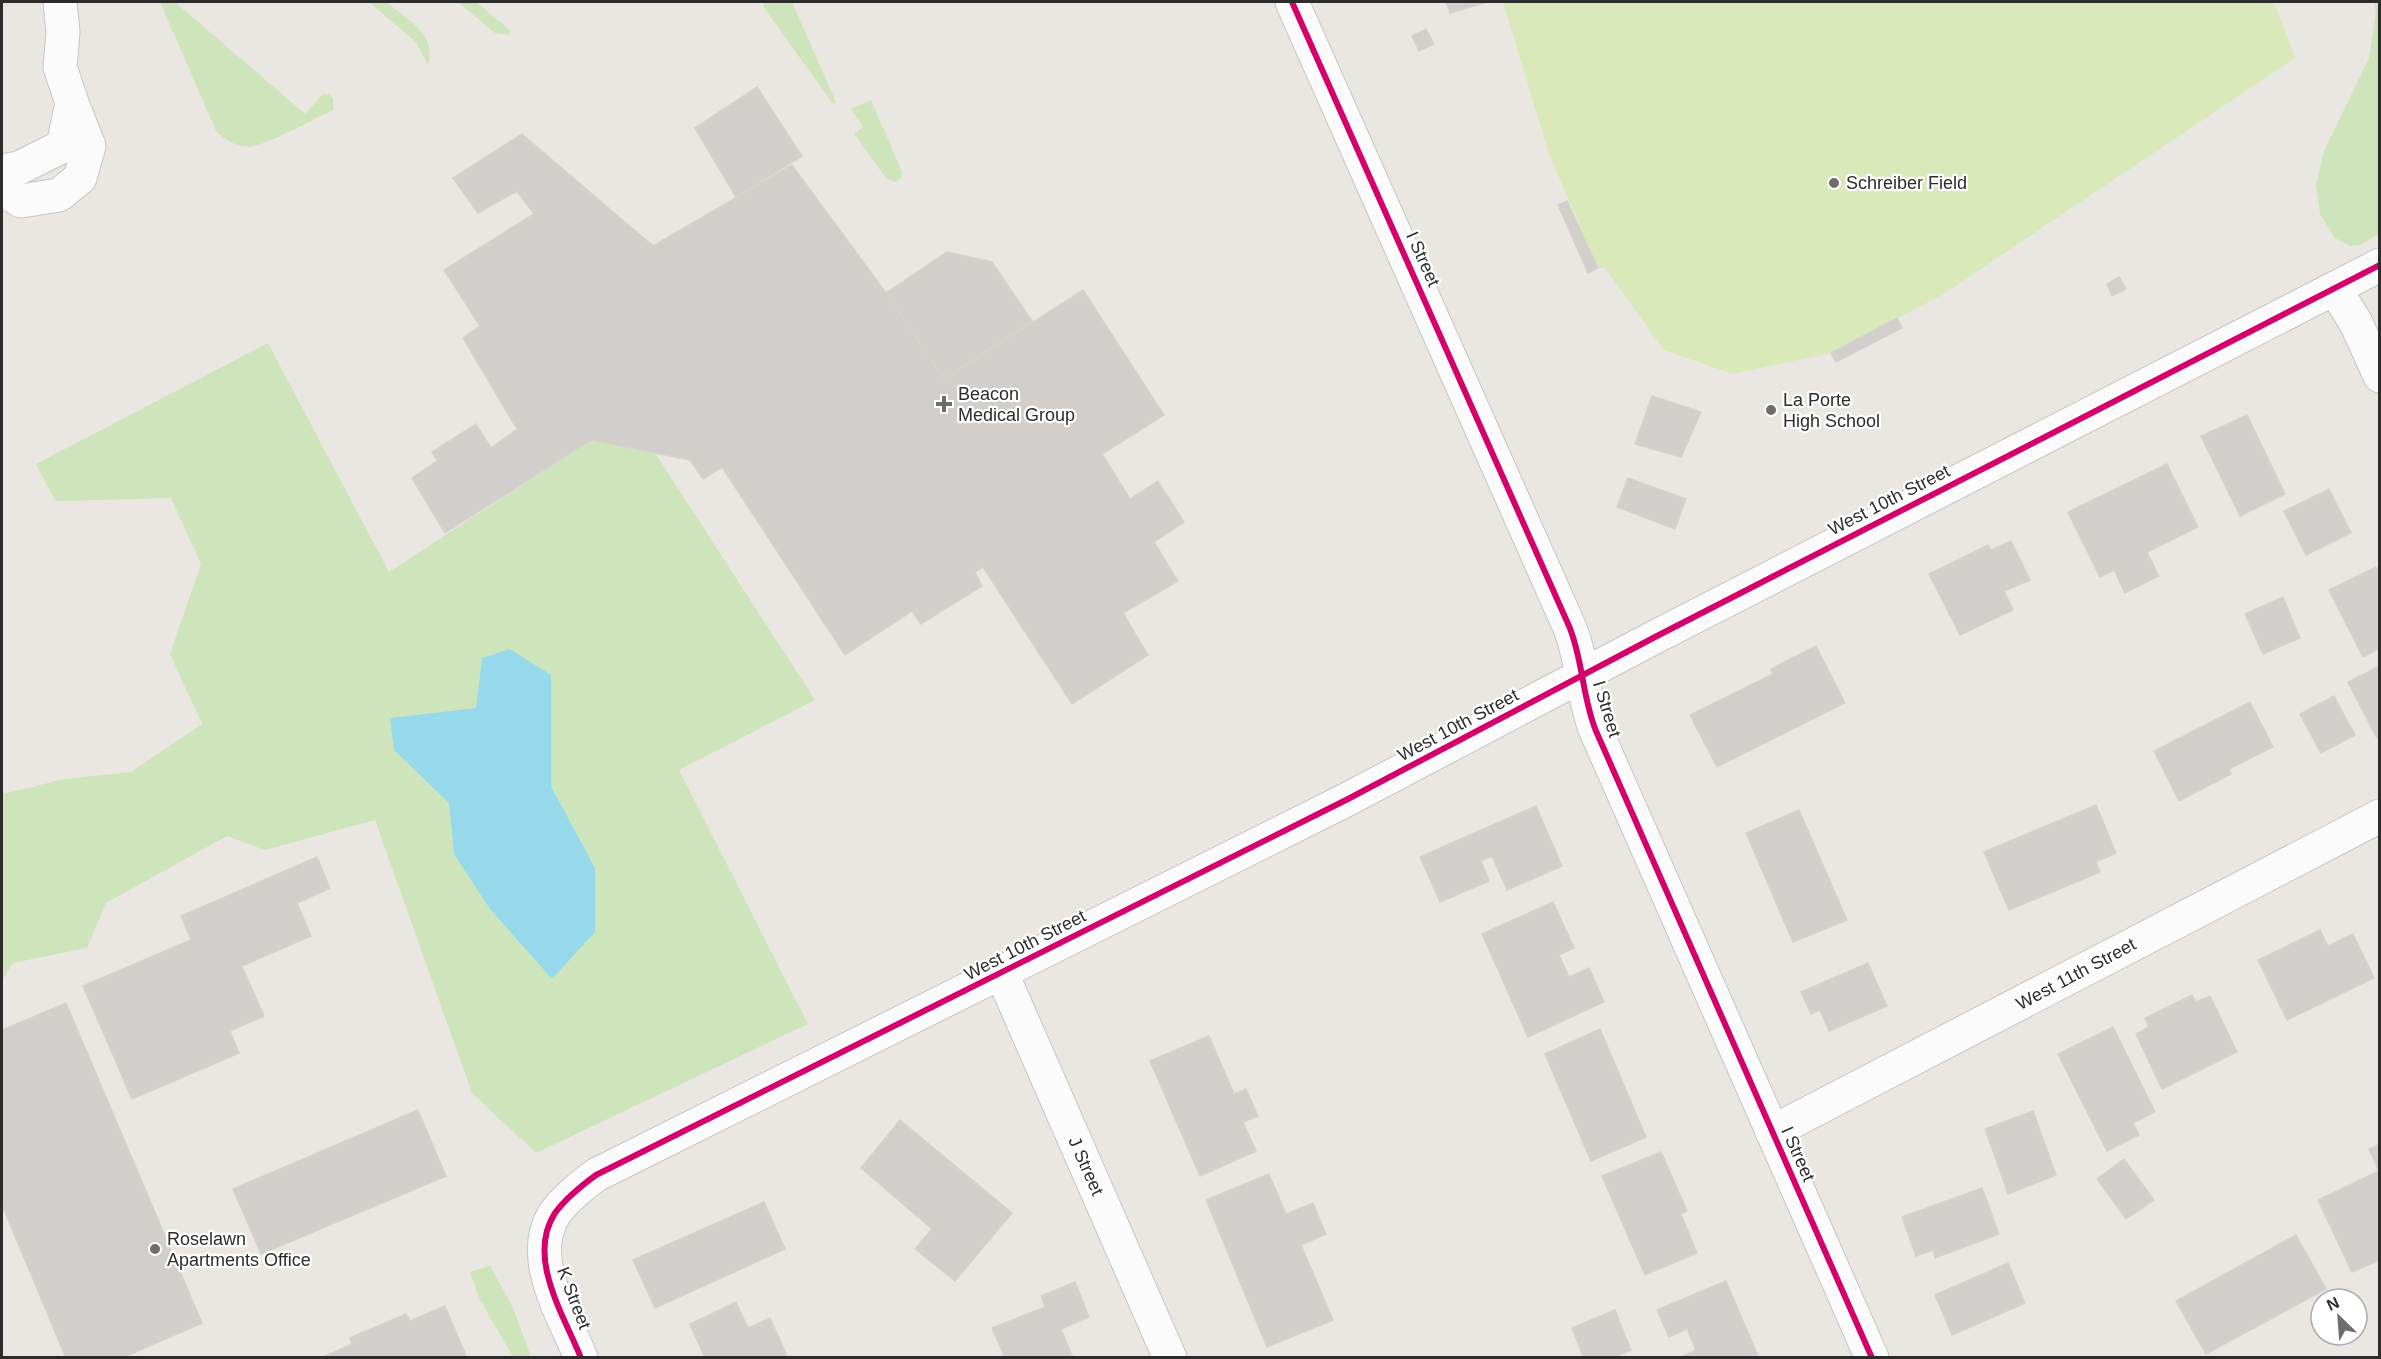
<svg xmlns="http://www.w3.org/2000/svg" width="2381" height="1359" font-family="Helvetica,sans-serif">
	<rect width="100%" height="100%" fill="#eae6e2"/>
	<g fill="#cee5bb" fill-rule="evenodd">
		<path d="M 160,2 L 175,2 L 305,114 L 323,94 L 329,94 L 333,99 L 333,110 C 309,121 279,139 254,146 C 240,149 226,141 216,131 Z"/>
		<path d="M 369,2 L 386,2 C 406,18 438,35 428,65 L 416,42 Z"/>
		<path d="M 458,2 L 476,2 L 511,31 L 508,35 L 495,33 Z"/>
		<path d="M 763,2 L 792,2 L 836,102 L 833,104 L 764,8 Z"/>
		<path d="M 2374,2 L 2380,2 L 2379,234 L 2360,245 L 2350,246 L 2335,238 L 2320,214 L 2316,185 L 2324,151 L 2369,58 L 2376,11 Z"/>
		<path d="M 871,100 L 902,172 L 901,178 L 895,182 L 886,178 L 854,134 L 863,127 L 851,109 Z"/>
		<path d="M 268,343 L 389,572 L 591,440 L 655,453 L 815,700 L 679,770 L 808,1024 L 536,1153 L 472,1093 L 375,820 L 265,850 L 227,836 L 106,903 L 87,948 L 13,963 L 2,980 L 2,794 L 65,779 L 131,772 L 202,724 L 170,654 L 201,564 L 171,498 L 55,501 L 36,464 ZM 482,658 L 551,675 L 551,786 L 595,868 L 454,854 L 449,803 L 390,719 L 476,708 Z"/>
		<path d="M 490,1265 L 513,1308 L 531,1357 L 513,1357 L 480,1300 L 470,1272 Z"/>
	</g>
	<path fill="#d9e9b9" d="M 1503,2 L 2274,2 L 2295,58 L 1942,295 L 1831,353 L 1733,374 L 1664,350 L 1605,268 L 1598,268 L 1549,154 Z"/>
	<path fill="#96d9eb" d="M 510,649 L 551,675 L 551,786 L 595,868 L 595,932 L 552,979 L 490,909 L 454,854 L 449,803 L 394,750 L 390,718 L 476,708 L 482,658 Z"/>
	<g fill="#d1cecc" stroke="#d5d2ce" stroke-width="1.5">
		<path d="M 1446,2 L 1488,2 L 1450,13 Z"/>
		<path d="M 1426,29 L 1434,44 L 1419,51 L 1412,36 Z"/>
		<path d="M 757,87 L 802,156 L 736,197 L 695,128 Z"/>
		<path d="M 522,134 L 653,246 L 792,165 L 886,293 L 944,379 L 1083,290 L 1164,415 L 1102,454 L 1130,499 L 1158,481 L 1184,522 L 1154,542 L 1178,581 L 1123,613 L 1148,655 L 1072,704 L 983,567 L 975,572 L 982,586 L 921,624 L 912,611 L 845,655 L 722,467 L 703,479 L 690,460 L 591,440 L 445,533 L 412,478 L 437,461 L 432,452 L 476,424 L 491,448 L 517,429 L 463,338 L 480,326 L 444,270 L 534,214 L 517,191 L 478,213 L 453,178 Z"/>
		<path d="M 1567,201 L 1598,268 L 1588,273 L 1558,205 Z"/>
		<path d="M 947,252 L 992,262 L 1032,321 L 944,379 L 886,293 Z"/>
		<path d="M 2119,277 L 2126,289 L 2112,296 L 2107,284 Z"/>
		<path d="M 1897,318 L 1902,328 L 1836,362 L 1831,353 Z"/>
		<path d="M 1652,396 L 1701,412 L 1681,457 L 1635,444 Z"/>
		<path d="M 2247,415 L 2285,494 L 2240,516 L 2201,436 Z"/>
		<path d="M 2167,464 L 2198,527 L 2147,552 L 2159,576 L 2125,593 L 2114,570 L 2100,577 L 2068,512 Z"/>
		<path d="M 1628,478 L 1686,499 L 1675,529 L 1617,507 Z"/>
		<path d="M 2329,489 L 2351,533 L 2306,555 L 2284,511 Z"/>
		<path d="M 2011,541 L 2030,580 L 2004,591 L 2013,610 L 1960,635 L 1929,574 L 1988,545 L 1991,550 Z"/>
		<path d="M 2376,567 L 2380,574 L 2380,648 L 2363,657 L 2329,590 Z"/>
		<path d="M 2283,597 L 2300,638 L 2263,654 L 2245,614 Z"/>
		<path d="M 1816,646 L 1845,703 L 1717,767 L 1690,715 L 1773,674 L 1771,669 Z"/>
		<path d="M 2380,666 L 2380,737 L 2377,738 L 2348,682 Z"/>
		<path d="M 2334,696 L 2355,735 L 2321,753 L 2300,714 Z"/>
		<path d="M 2250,702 L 2273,747 L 2229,769 L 2231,774 L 2179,801 L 2154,751 Z"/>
		<path d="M 2096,805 L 2116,853 L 2096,862 L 2100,872 L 2009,910 L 1984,852 Z"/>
		<path d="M 1536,806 L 1562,866 L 1507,890 L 1492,856 L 1481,861 L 1489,881 L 1440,902 L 1420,857 Z"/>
		<path d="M 1799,810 L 1847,920 L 1793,942 L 1746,833 Z"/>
		<path d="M 317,857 L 330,888 L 297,903 L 311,936 L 242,966 L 264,1016 L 230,1031 L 239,1053 L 132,1099 L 83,986 L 191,940 L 181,916 Z"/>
		<path d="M 1553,902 L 1574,948 L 1559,955 L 1569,977 L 1589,968 L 1604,1002 L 1528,1037 L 1482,934 Z"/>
		<path d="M 2320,930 L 2328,946 L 2353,934 L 2374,978 L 2287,1020 L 2258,960 Z"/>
		<path d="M 1868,963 L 1887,1006 L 1829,1031 L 1820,1010 L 1811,1014 L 1801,992 Z"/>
		<path d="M 2192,995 L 2196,1002 L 2210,996 L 2237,1052 L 2162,1089 L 2136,1034 L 2149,1027 L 2145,1018 Z"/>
		<path d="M 66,1003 L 202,1323 L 122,1358 L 66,1358 L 2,1205 L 2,1030 Z"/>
		<path d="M 2113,1027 L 2155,1112 L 2133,1123 L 2139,1135 L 2107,1151 L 2058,1054 Z"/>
		<path d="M 1600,1029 L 1646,1137 L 1591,1161 L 1545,1054 Z"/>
		<path d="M 1209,1036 L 1234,1094 L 1246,1089 L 1258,1116 L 1243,1122 L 1256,1151 L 1200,1176 L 1150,1061 Z"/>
		<path d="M 418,1110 L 446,1176 L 261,1254 L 233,1189 Z"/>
		<path d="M 2033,1111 L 2056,1175 L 2008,1194 L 1985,1129 Z"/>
		<path d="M 900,1120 L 1012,1213 L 955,1281 L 915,1249 L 932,1229 L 861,1168 Z"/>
		<path d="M 2380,1144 L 2380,1260 L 2352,1272 L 2318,1200 L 2379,1171 L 2369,1149 Z"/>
		<path d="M 1661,1152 L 1687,1211 L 1681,1214 L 1697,1253 L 1645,1275 L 1602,1176 Z"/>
		<path d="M 2124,1159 L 2154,1200 L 2126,1219 L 2097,1179 Z"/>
		<path d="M 1269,1174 L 1286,1214 L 1313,1203 L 1326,1234 L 1301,1245 L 1333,1320 L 1267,1347 L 1206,1200 Z"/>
		<path d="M 1982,1188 L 1999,1234 L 1935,1258 L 1933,1250 L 1916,1256 L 1902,1217 Z"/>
		<path d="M 764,1202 L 785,1249 L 655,1308 L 633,1260 Z"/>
		<path d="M 2296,1235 L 2326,1289 L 2206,1354 L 2176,1301 Z"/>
		<path d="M 2008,1263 L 2025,1303 L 1952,1335 L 1935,1295 Z"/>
		<path d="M 1726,1281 L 1758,1356 L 1679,1358 L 1696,1350 L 1687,1329 L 1669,1337 L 1657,1310 Z"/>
		<path d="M 1075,1282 L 1089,1317 L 1061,1329 L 1073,1358 L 1005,1358 L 992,1328 L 1045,1307 L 1041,1296 Z"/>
		<path d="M 736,1302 L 748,1328 L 770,1318 L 788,1358 L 705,1358 L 690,1324 Z"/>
		<path d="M 445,1306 L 467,1358 L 321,1358 L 352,1344 L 350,1338 L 406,1314 L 410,1321 Z"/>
		<path d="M 1615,1310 L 1631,1350 L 1612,1358 L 1584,1358 L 1572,1328 Z"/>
	</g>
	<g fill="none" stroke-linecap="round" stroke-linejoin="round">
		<g stroke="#c6c4c5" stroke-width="35">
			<g id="minor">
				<path d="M 1292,2 L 1569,626 C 1583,659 1582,697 1596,731 L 1872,1358"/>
				<path d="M 2,171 L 19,168 L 63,146 L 72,103 L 60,67 L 63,32 L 60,2"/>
				<path d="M 2,189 L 21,201 L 59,195 L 80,178 L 89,146 L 72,103"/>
				<path d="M 2335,289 L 2356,323 L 2380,376"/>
				<path d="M 1002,974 L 1170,1358"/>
				<path d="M 1772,1132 L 2380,816"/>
				<path d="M 581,1358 C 564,1315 526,1258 555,1213 C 566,1198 581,1186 596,1175 L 1346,800 L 1655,637 L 2380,265"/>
			</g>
		</g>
		<use href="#minor" stroke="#fcfbfb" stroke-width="33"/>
		<g stroke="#fff" stroke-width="10">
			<g id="cycleway">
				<path d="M 1292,2 L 1569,626 C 1583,659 1582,697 1596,731 L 1872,1358"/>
				<path d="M 581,1358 C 564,1315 526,1258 555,1213 C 566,1198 581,1186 596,1175 L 1346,800 L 1655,637 L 2380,265"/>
			</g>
		</g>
		<use href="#cycleway" stroke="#d6006c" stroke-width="6"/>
	</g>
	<g fill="#6e6d6c" stroke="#fff" stroke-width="2">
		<circle cx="1834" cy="183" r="6"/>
		<path d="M941 395h6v6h6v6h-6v6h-6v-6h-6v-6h6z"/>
		<circle cx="1771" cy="410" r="6"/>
		<circle cx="155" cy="1249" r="6"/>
	</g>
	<g text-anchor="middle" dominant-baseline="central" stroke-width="4.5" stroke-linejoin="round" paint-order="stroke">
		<g font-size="18" fill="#2c2c2c" stroke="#fff" text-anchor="start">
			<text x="1846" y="183">Schreiber Field</text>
			<text x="958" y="394">Beacon<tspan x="958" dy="21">Medical Group</tspan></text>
			<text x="1783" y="400">La Porte<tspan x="1783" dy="21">High School</tspan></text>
			<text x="167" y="1239">Roselawn<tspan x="167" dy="21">Apartments Office</tspan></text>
		</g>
		<g font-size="18" fill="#2c2c2c" stroke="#fff">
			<text transform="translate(1423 259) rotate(66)">I Street</text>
			<text transform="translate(1889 500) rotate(-27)">West 10th Street</text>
			<text transform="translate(1607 709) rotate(73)">I Street</text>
			<text transform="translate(1458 725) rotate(-28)">West 10th Street</text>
			<text transform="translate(1025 945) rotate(-27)">West 10th Street</text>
			<text transform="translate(2076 974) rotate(-28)">West 11th Street</text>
			<text transform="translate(1798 1154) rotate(66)">I Street</text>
			<text transform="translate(1086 1166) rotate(66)">J Street</text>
			<text transform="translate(574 1298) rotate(69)">K Street</text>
		</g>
	</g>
	<rect width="2381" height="1359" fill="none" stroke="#2c2c2c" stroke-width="6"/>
	<g transform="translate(2339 1317) rotate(335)"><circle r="28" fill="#ffffff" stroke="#ababab" stroke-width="1.5"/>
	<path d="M0-4.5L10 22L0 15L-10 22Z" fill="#6e6d6c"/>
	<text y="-9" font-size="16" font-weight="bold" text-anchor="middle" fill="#2c2c2c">N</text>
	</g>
</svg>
